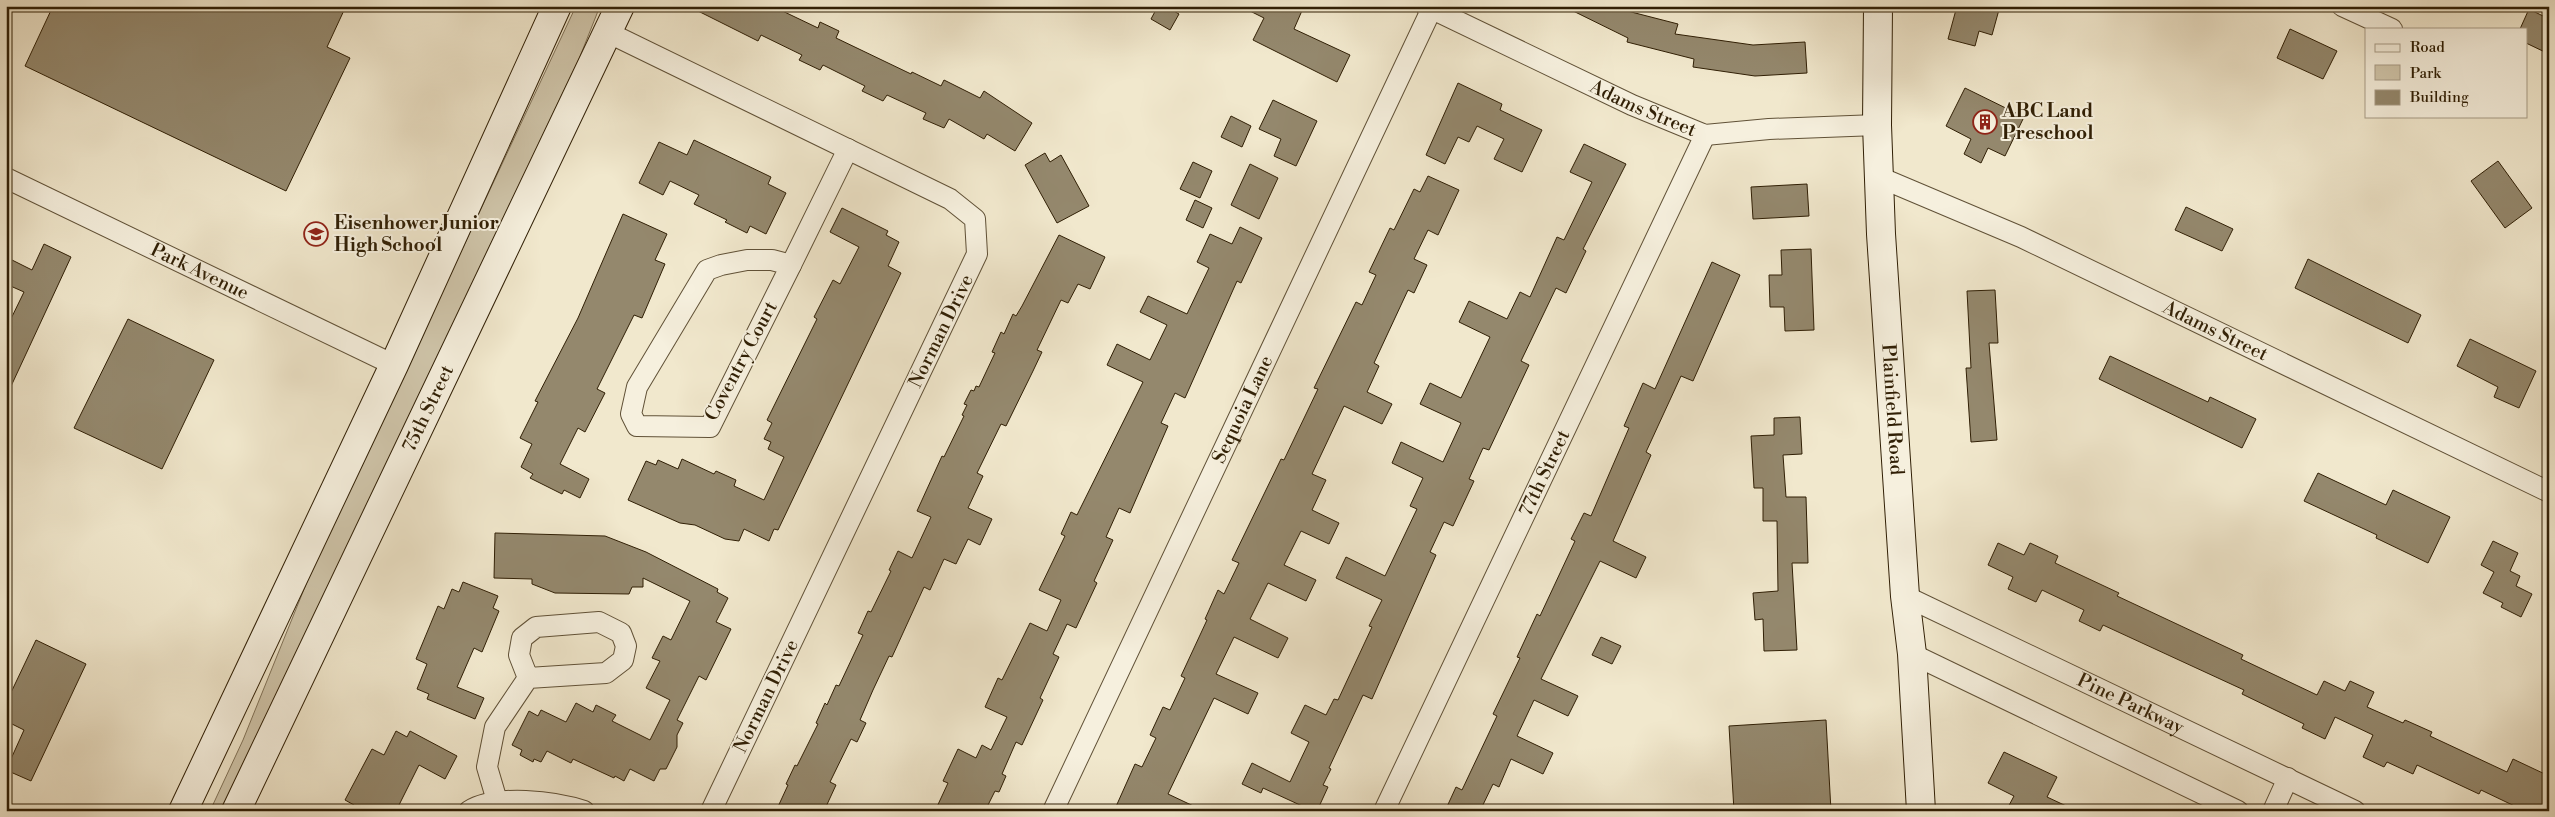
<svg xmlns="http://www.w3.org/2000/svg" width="2555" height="817" font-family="'Libre Bodoni',serif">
	<rect width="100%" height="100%" fill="#f1e8cd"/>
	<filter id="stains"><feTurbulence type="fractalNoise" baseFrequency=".004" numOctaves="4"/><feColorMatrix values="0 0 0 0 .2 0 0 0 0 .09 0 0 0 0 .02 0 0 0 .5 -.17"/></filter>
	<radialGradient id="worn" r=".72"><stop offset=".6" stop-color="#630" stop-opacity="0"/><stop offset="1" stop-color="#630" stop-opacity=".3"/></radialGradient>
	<path fill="#d0c6ab" stroke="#807258" d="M 576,6 L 600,6 L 579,59 L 221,811 L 210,811 L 243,740 L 311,572 Z"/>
	<g fill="#94886d" stroke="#301f05">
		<path d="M 53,6 L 346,6 L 327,47 L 350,58 L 286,191 L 25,66 Z"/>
		<path d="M 688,6 L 772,6 L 818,28 L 820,22 L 839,31 L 836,38 L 911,74 L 912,72 L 941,86 L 944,80 L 980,98 L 984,91 L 1032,123 L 1015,151 L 987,134 L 984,139 L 949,119 L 944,128 L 923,119 L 926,113 L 887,95 L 883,101 L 862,91 L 865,86 L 823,65 L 820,70 L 799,60 L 802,55 L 761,35 L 758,41 Z"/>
		<path d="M 1158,6 L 1165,6 L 1179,14 L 1170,30 L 1151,19 Z"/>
		<path d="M 1240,6 L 1304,6 L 1294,29 L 1350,55 L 1337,82 L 1253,40 L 1264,18 Z"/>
		<path d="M 1563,6 L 1608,6 L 1678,24 L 1675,34 L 1753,45 L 1805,42 L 1807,73 L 1755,76 L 1693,67 L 1694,59 L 1627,42 L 1628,38 Z"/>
		<path d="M 1957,6 L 2000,6 L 1992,35 L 1979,31 L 1975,46 L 1948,39 Z"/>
		<path d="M 2529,9 L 2549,19 L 2549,54 L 2526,43 L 2526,29 L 2520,29 Z"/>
		<path d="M 2290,29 L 2337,51 L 2323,79 L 2277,58 Z"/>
		<path d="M 1458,83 L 1502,104 L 1500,110 L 1542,130 L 1522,172 L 1494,159 L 1504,139 L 1477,126 L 1469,142 L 1458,137 L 1445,164 L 1426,155 Z"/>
		<path d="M 1965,88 L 2024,117 L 2005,156 L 1988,148 L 1981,163 L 1964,154 L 1971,139 L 1946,126 Z"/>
		<path d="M 1273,100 L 1317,121 L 1296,166 L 1274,156 L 1281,139 L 1259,129 Z"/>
		<path d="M 1231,116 L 1251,126 L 1242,147 L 1221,137 Z"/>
		<path d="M 694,140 L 771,177 L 768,184 L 786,193 L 766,234 L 750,226 L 747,233 L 725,222 L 727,220 L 694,204 L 699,195 L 670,181 L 663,195 L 639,183 L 659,142 L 687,155 Z"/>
		<path d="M 1584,144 L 1626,164 L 1583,249 L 1586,251 L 1566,293 L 1556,288 L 1521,361 L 1529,365 L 1489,450 L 1483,448 L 1469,479 L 1474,481 L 1453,526 L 1444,522 L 1430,552 L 1436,555 L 1372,699 L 1363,695 L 1329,768 L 1331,769 L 1323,785 L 1328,787 L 1317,811 L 1313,811 L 1263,788 L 1261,793 L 1242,784 L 1252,763 L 1290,782 L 1309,742 L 1291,733 L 1305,705 L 1326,715 L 1334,699 L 1338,700 L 1372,627 L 1369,626 L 1382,600 L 1336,578 L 1346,557 L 1385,576 L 1417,509 L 1410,506 L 1423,478 L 1392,463 L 1401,442 L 1443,462 L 1461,423 L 1420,404 L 1430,383 L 1461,398 L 1490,337 L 1459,322 L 1469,301 L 1507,319 L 1520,292 L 1530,297 L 1557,237 L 1564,240 L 1592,182 L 1570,172 Z"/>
		<path d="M 1045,153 L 1050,162 L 1061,155 L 1089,206 L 1057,223 L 1025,165 Z"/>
		<path d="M 2498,161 L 2532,208 L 2505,228 L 2471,181 Z"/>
		<path d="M 1193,162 L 1212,171 L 1200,198 L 1180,189 Z"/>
		<path d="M 1250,164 L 1278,178 L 1259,219 L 1231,205 Z"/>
		<path d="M 1428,176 L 1459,190 L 1438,235 L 1428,230 L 1414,259 L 1427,265 L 1414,293 L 1408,290 L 1374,363 L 1379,366 L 1367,392 L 1392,404 L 1382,424 L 1344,406 L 1312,474 L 1326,480 L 1312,510 L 1339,523 L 1329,544 L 1301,531 L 1284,565 L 1316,580 L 1306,601 L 1268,583 L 1250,619 L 1288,638 L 1278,658 L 1234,637 L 1216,674 L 1258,693 L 1248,714 L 1214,698 L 1168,794 L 1204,811 L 1114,811 L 1135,764 L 1142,767 L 1156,738 L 1150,735 L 1163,707 L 1170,710 L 1185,678 L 1181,676 L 1207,620 L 1205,619 L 1218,590 L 1224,594 L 1239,563 L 1232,560 L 1281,459 L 1284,460 L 1318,389 L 1314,388 L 1356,302 L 1362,305 L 1376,275 L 1369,272 L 1390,228 L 1394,230 L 1414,189 L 1420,192 Z"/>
		<path d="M 1807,184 L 1809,216 L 1753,219 L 1751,187 Z"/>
		<path d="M 1195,200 L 1212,208 L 1203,228 L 1186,220 Z"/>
		<path d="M 2186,207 L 2233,229 L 2222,251 L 2175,230 Z"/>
		<path d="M 842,208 L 888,231 L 886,235 L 899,242 L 888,266 L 901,273 L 778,530 L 774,529 L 769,541 L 744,529 L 739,541 L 725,539 L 695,525 L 680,523 L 628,500 L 646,461 L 656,465 L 658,460 L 678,469 L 682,459 L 714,474 L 716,471 L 736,480 L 734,486 L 764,500 L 784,457 L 768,449 L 771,442 L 764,439 L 772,423 L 767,420 L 817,319 L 814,317 L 833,280 L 840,284 L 859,247 L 830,232 Z"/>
		<path d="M 623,214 L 667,234 L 655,260 L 665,264 L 642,318 L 634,315 L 597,389 L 605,393 L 585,432 L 578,428 L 560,464 L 589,479 L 580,498 L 564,490 L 562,494 L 530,478 L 533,474 L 521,467 L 532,444 L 520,438 L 538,402 L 535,401 L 578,318 Z"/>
		<path d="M 1240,227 L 1262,238 L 1241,283 L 1237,281 L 1185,398 L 1175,393 L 1161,423 L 1168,426 L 1130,513 L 1119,508 L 1106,537 L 1113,540 L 1094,581 L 1097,583 L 1076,628 L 1067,624 L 1053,654 L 1059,657 L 1040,698 L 1043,700 L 1022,745 L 1016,742 L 1002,774 L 1006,776 L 999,792 L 995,791 L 985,811 L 935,811 L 948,783 L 943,781 L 958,749 L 976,758 L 982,745 L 991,750 L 1007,717 L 985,707 L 998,678 L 1002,680 L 1030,623 L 1047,631 L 1061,600 L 1039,590 L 1065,536 L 1061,534 L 1071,512 L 1077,515 L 1143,382 L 1107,365 L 1117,344 L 1150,360 L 1167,325 L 1140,312 L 1148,296 L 1187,314 L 1209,268 L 1197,262 L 1210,234 L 1232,244 Z"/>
		<path d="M 1059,235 L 1105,257 L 1090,289 L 1078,284 L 1068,303 L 1061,300 L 1037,350 L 1042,352 L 1033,371 L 1006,426 L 1001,424 L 977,473 L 983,476 L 968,508 L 992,519 L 980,545 L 968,539 L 956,564 L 944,559 L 930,590 L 924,587 L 892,657 L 889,656 L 873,690 L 860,720 L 866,723 L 857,742 L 851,739 L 830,782 L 836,785 L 824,811 L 776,811 L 788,785 L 786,784 L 795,765 L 797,766 L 818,724 L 816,723 L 825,703 L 827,705 L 836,685 L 839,686 L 863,635 L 858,633 L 868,611 L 871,612 L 891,571 L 889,570 L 898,551 L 912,558 L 931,517 L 917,511 L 942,456 L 944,457 L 964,416 L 962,415 L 967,405 L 964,404 L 971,390 L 974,391 L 976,386 L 979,387 L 995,353 L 992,352 L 1001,332 L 1004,334 L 1013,314 L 1016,316 L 1022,306 Z"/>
		<path d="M 44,244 L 71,257 L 6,397 L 6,329 L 24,292 L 6,284 L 6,272 L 12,260 L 32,270 Z"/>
		<path d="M 1811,249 L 1814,330 L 1785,331 L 1784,307 L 1770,307 L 1769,275 L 1782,275 L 1781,250 Z"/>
		<path d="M 2308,259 L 2421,315 L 2408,343 L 2295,288 Z"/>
		<path d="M 1712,262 L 1740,275 L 1693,381 L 1681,376 L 1646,452 L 1651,455 L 1613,541 L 1646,557 L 1636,578 L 1600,561 L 1541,679 L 1578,696 L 1568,716 L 1534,700 L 1517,736 L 1553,753 L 1543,774 L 1511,759 L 1499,787 L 1493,784 L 1480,811 L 1445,811 L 1456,787 L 1462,790 L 1497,716 L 1493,714 L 1520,658 L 1517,657 L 1537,614 L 1540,616 L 1575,541 L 1571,539 L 1584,513 L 1591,516 L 1629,428 L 1624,426 L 1643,383 L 1655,389 Z"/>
		<path d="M 1995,290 L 1998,343 L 1989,343 L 1997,440 L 1971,442 L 1966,368 L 1971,368 L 1967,291 Z"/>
		<path d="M 128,319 L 214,360 L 162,469 L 74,428 Z"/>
		<path d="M 2470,339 L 2536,371 L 2519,408 L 2494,397 L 2498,387 L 2457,366 Z"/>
		<path d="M 2110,356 L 2208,402 L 2210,397 L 2256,419 L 2242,448 L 2099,379 Z"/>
		<path d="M 1800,417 L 1802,454 L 1783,455 L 1786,497 L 1806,497 L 1808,563 L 1792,563 L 1797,650 L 1764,651 L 1763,619 L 1755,620 L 1753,593 L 1778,591 L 1777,521 L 1763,521 L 1763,488 L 1754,488 L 1751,436 L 1774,435 L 1774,418 Z"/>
		<path d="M 2318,473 L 2386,505 L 2393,490 L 2450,517 L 2428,563 L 2376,538 L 2377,535 L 2304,501 Z"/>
		<path d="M 495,533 L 605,536 L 646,552 L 718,589 L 717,592 L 728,598 L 716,622 L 731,629 L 706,680 L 699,676 L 677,720 L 683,723 L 677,735 L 677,747 L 666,769 L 660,769 L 654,781 L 630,769 L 624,781 L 615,776 L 614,778 L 573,759 L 571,763 L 547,751 L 541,762 L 534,759 L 533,762 L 520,755 L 522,750 L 512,745 L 529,711 L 538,716 L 541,710 L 566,722 L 576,703 L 593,712 L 596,705 L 616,715 L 612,721 L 650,740 L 670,700 L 646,688 L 660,661 L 652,658 L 663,636 L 671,640 L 690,601 L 643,578 L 643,587 L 632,587 L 629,594 L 555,593 L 532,584 L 532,579 L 494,578 Z"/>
		<path d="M 2493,541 L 2518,553 L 2510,571 L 2520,576 L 2516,586 L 2532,594 L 2521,617 L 2501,607 L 2503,603 L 2483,593 L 2494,572 L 2481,565 Z"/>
		<path d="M 1998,543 L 2024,555 L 2030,543 L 2058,556 L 2055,563 L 2119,593 L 2117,596 L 2243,655 L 2241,659 L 2317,695 L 2324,681 L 2345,691 L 2350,681 L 2374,692 L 2367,707 L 2403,723 L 2405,720 L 2432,732 L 2430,736 L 2507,772 L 2513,759 L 2549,776 L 2549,811 L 2525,811 L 2481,790 L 2479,794 L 2417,765 L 2413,774 L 2387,762 L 2384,767 L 2363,757 L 2373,735 L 2335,717 L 2325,739 L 2302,728 L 2304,724 L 2242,694 L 2244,690 L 2103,625 L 2100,631 L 2079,621 L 2084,610 L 2042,590 L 2036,602 L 2008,589 L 2013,577 L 1988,565 Z"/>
		<path d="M 463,582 L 498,596 L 493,608 L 499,611 L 482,652 L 474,648 L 457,687 L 484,698 L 475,719 L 427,699 L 429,694 L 417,689 L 427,664 L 416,659 L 438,606 L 444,609 L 452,589 L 459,592 Z"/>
		<path d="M 1601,637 L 1621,646 L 1612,664 L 1592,655 Z"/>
		<path d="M 36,640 L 86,664 L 31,781 L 6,770 L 24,730 L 6,721 L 6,703 Z"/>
		<path d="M 1826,720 L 1831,811 L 1734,811 L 1729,726 Z"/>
		<path d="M 396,731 L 407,737 L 410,731 L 457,756 L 445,779 L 419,765 L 396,811 L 351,811 L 354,805 L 345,800 L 372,749 L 384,755 Z"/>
		<path d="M 2004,752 L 2057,777 L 2047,797 L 2077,811 L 2006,811 L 2014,796 L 1988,783 Z"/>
	</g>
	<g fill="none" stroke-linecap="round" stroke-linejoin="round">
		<g stroke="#605137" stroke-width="22">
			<g id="minor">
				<path id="s1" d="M 1426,6 L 1632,105 L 1705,135 L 1769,129 L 1877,125"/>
				<path d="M 2342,6 L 2392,29"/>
				<path d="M 607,32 L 950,199 L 975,219 L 977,254 L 711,811"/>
				<path id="s2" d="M 1879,177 L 2021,237 L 2549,492"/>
				<path id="s3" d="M 6,178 L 394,365"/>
				<path d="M 747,260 L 772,260 L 791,265 L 710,427 L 637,426 L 631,414 L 637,387 L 707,270 L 721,265 Z"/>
				<path d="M 791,265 L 848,149"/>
				<path id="s4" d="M 1905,596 L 2355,811"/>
				<path d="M 1912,654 L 2238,811"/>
				<path d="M 469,811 C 496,794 555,801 584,811"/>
				<path d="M 500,811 L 487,767 L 495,727 L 528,678 L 519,655 L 522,638 L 536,627 L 599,622 L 621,633 L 626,646 L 623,660 L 606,673 L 528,678"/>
				<path id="s5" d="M 1053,811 L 1433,6"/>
				<path id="s6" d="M 1384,811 L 1705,135"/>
				<path d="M 2273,811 L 2288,778"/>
			</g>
		</g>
		<g stroke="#301f05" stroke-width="30">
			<g id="secondary">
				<path id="s7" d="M 1878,6 L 1877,125 L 1881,234 L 1905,596 L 1912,654 L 1921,811"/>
				<path d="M 183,811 L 394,365 L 557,6"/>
				<path id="s8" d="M 236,811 L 620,6"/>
			</g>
		</g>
		<use href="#minor" stroke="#f6f0de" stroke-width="20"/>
		<use href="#secondary" stroke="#f6f0de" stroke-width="28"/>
	</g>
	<defs>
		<g id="building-ring" transform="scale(1.25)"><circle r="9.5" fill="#f6f0de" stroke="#8f2418" stroke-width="1.5"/><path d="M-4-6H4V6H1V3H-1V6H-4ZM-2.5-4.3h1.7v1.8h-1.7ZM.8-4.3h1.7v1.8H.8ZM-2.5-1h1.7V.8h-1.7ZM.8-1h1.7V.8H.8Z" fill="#8f2418"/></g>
		<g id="school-ring" transform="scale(1.25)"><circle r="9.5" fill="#f6f0de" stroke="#8f2418" stroke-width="1.5"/><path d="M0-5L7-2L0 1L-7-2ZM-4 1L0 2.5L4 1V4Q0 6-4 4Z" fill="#8f2418"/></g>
	</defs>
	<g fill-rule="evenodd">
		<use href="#building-ring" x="1985" y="122"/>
		<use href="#school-ring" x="316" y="234"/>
	</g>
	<g text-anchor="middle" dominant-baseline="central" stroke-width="4" stroke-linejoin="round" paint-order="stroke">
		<g font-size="19" fill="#301f05" stroke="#f6f0de">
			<text stroke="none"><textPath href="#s1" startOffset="240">Adams Street</textPath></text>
			<text stroke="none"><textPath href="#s3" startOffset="215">Park Avenue</textPath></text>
			<text transform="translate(941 331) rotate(-64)">Norman Drive</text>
			<text stroke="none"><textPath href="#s2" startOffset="370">Adams Street</textPath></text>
			<text transform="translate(741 361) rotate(-62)">Coventry Court</text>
			<text stroke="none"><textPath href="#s8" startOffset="446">75th Street</textPath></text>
			<text stroke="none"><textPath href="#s7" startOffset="404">Plainfield Road</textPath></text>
			<text stroke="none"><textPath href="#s5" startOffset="444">Sequoia Lane</textPath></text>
			<text stroke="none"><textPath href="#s6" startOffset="374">77th Street</textPath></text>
			<text transform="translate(766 696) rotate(-64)">Norman Drive</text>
			<text stroke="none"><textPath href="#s4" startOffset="250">Pine Parkway</textPath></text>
		</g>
		<g font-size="19" font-weight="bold" fill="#301f05" stroke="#f6f0de" text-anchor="start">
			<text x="2002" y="111">ABC Land<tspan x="2002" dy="22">Preschool</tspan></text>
			<text x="334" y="223">Eisenhower Junior<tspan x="334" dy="22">High School</tspan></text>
		</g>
	</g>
	<rect width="2555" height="817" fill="none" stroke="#f1e8cd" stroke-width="25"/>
	<rect x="8" y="8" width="2540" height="802" fill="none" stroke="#301f05" stroke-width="2.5"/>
	<rect x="12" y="12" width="2530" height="792" fill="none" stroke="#301f05"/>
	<rect x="2365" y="28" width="162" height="90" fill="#f6f0de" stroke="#a79c87"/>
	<rect x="2375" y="44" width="25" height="8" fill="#f6f0de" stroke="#a79c87"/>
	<text x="2410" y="52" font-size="15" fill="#301f05">Road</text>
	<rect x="2375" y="65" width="25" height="15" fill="#d0c6ab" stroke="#a79c87"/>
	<text x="2410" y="78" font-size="15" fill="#301f05">Park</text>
	<rect x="2375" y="90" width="25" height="15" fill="#94886d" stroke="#a79c87"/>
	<text x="2410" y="102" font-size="15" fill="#301f05">Building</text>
	<rect width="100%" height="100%" filter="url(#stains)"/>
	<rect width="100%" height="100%" fill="url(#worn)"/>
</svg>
